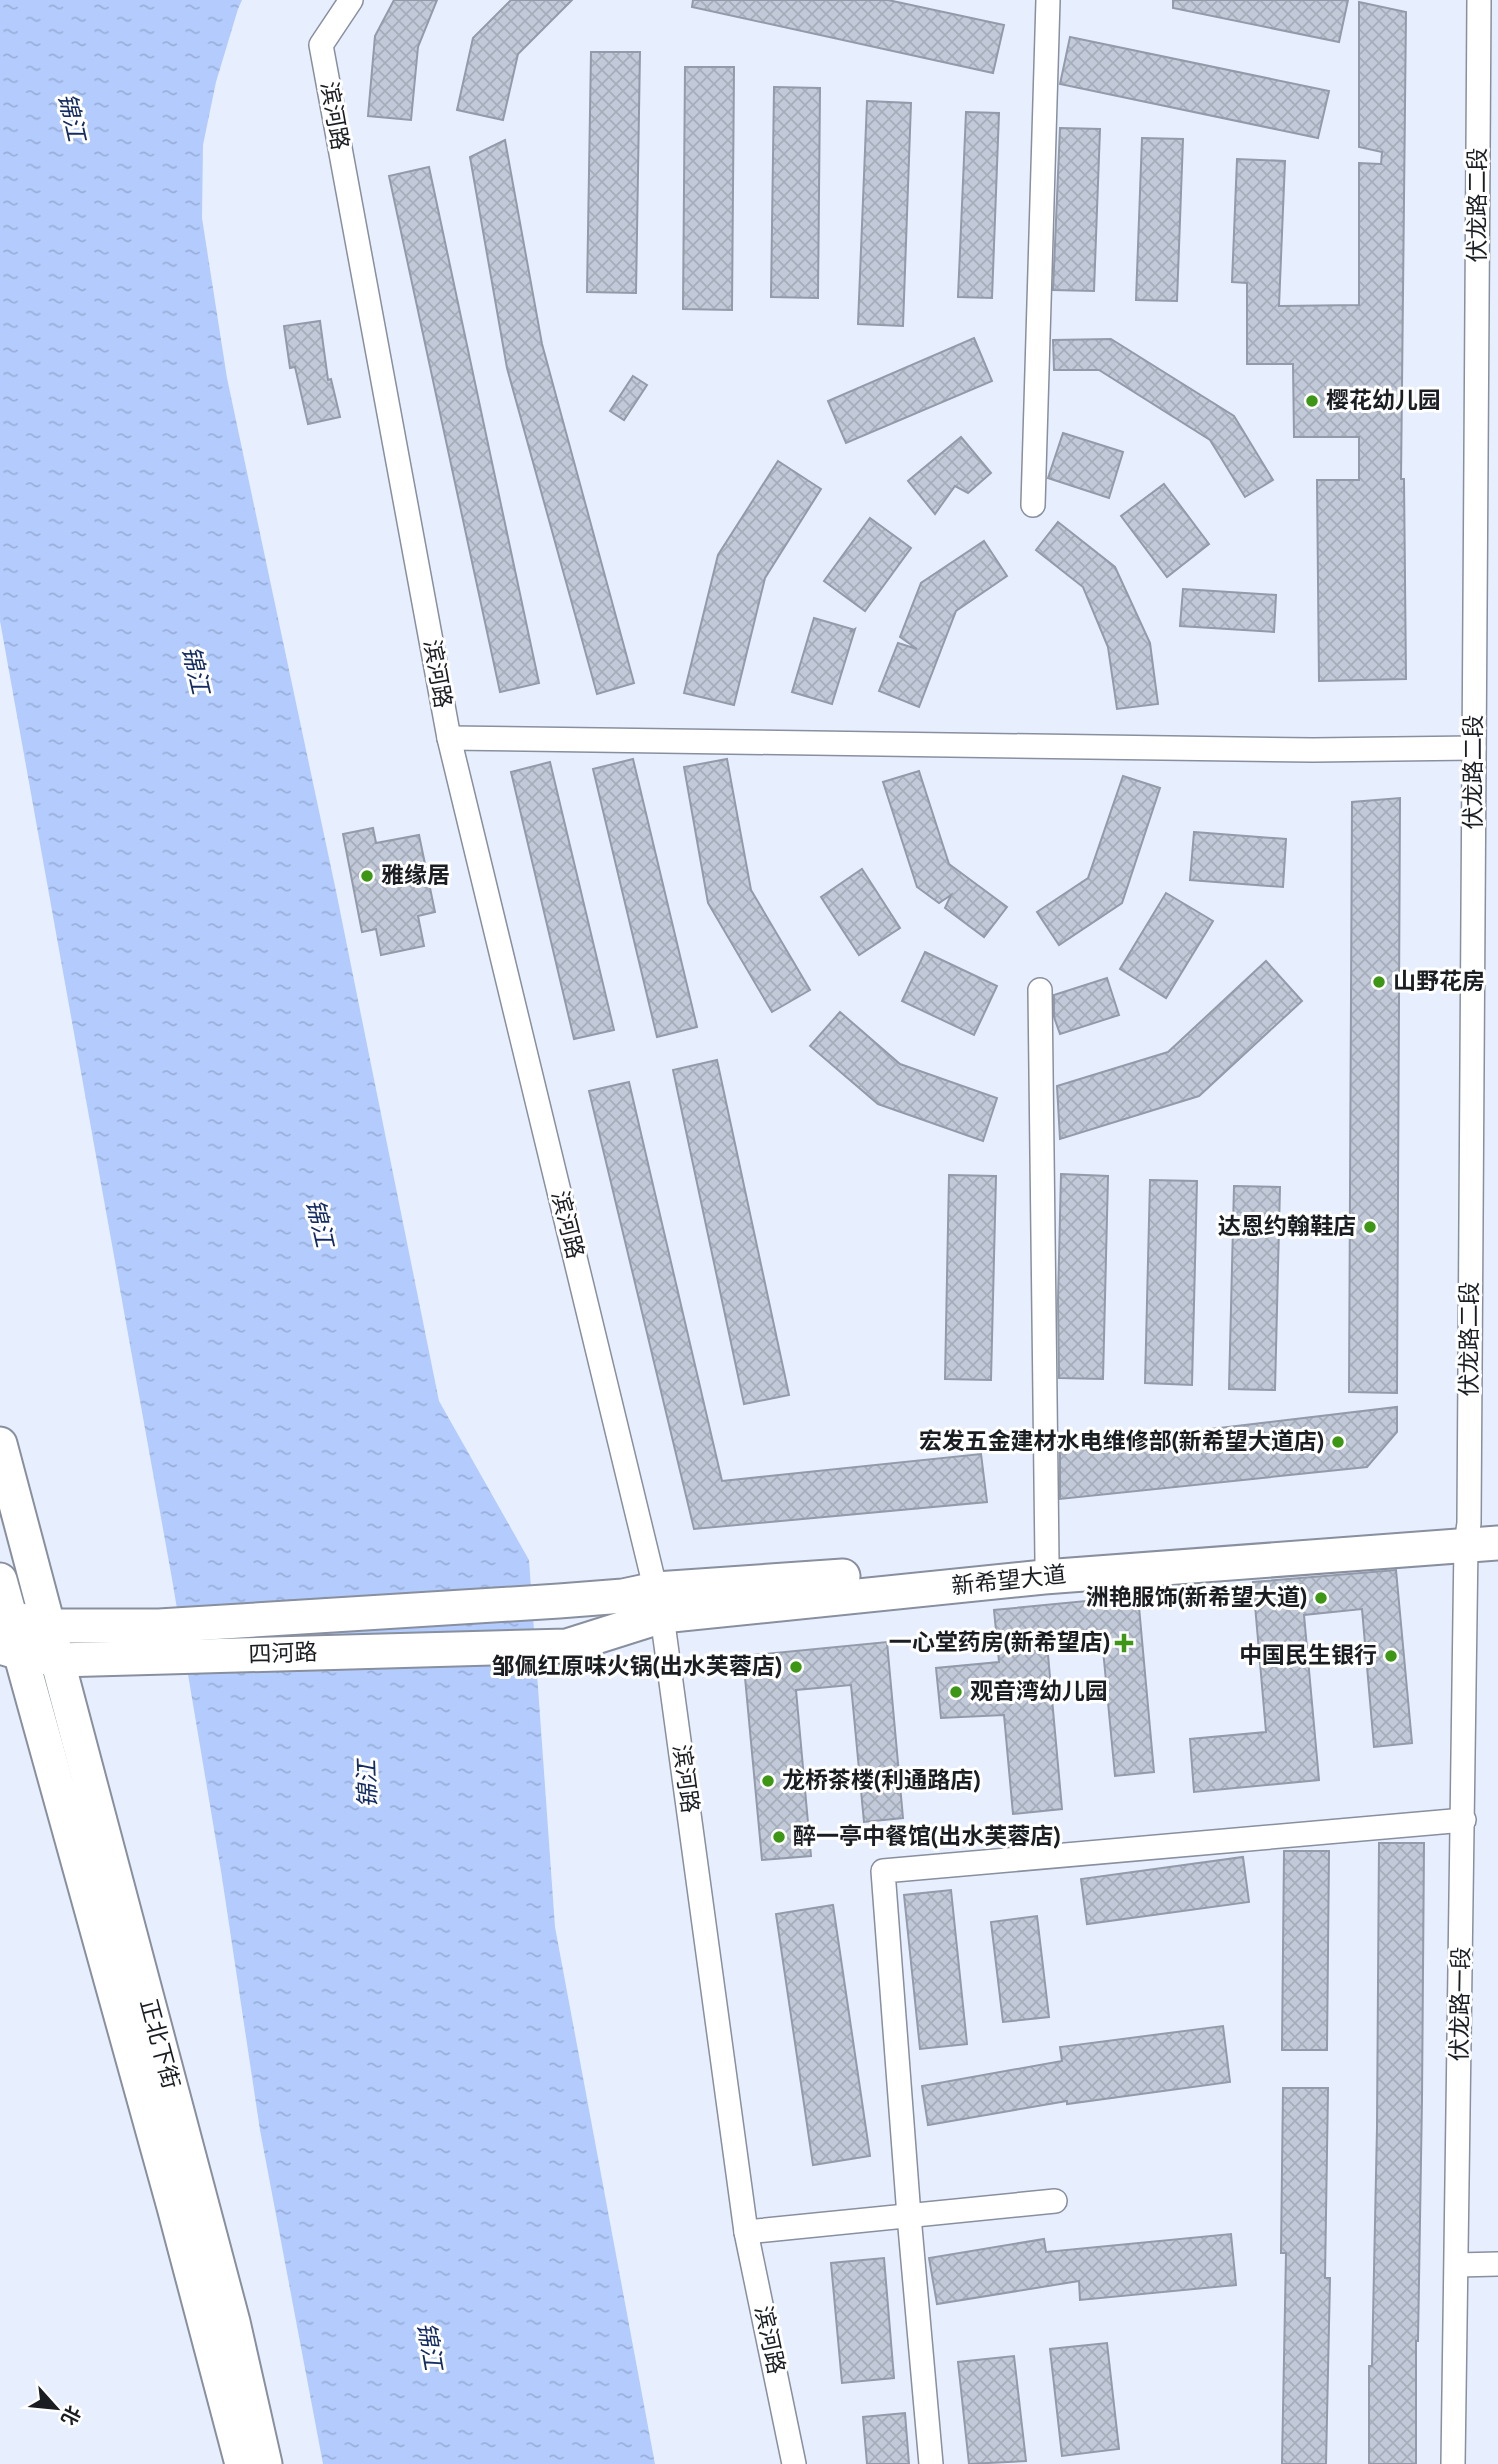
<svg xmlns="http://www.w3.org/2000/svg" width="1498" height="2464" font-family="'Varela Round','Noto Sans SC',sans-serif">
	<defs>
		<pattern id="water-ripples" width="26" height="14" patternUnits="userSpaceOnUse" patternTransform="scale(1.75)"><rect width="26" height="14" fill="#b3ccfd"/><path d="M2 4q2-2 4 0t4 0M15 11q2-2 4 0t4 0" fill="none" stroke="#99afd9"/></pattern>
		<pattern id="building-cross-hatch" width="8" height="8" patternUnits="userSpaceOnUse" patternTransform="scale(1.75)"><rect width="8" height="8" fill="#c2cad9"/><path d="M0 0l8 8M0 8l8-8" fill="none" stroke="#a6adba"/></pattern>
	</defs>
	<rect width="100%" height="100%" fill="#e7efff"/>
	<path fill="url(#water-ripples)" d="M 0,0 L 242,0 L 238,9 L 216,82 L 203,145 L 202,218 L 227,378 L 336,891 L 439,1401 L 529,1560 L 555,1927 L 655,2464 L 323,2464 L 260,2130 L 221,1871 L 172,1579 L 0,621 Z"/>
	<g fill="url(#building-cross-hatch)" stroke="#939aa9" stroke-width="2">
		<path d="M 394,0 L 437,0 L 418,47 L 411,120 L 368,116 L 375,36 Z"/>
		<path d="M 511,0 L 572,0 L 518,54 L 503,120 L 457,110 L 473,38 Z"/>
		<path d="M 693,0 L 888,0 L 1004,25 L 993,73 L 692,7 Z"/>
		<path d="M 1173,0 L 1348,0 L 1339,42 L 1173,8 Z"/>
		<path d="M 1359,2 L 1406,12 L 1401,479 L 1404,479 L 1406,679 L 1319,681 L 1317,480 L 1359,480 L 1359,437 L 1294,437 L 1293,364 L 1247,364 L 1247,283 L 1232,282 L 1237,159 L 1285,161 L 1279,306 L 1359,305 L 1359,163 L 1381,164 L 1382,152 L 1359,147 Z"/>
		<path d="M 1070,37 L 1329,91 L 1318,138 L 1060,84 Z"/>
		<path d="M 591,52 L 640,52 L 636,293 L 587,292 Z"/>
		<path d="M 685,67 L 734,67 L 732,310 L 683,309 Z"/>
		<path d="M 774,87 L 820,88 L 818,298 L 771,297 Z"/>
		<path d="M 867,101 L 911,103 L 903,326 L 858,324 Z"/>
		<path d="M 966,112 L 999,113 L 992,298 L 958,297 Z"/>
		<path d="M 1060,128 L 1100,129 L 1094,291 L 1053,290 Z"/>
		<path d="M 1142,138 L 1183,139 L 1177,301 L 1136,300 Z"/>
		<path d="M 505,140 L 542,344 L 634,683 L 597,694 L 507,368 L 470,157 Z"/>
		<path d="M 429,167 L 539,683 L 500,692 L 389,176 Z"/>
		<path d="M 320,321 L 328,380 L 331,379 L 340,417 L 308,424 L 295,367 L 290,368 L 284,326 Z"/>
		<path d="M 974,338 L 992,381 L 846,443 L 828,401 Z"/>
		<path d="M 1111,339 L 1234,416 L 1273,480 L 1245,497 L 1210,440 L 1099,370 L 1054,370 L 1053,340 Z"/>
		<path d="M 633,376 L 647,385 L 624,420 L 610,411 Z"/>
		<path d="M 1063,433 L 1123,452 L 1109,498 L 1048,478 Z"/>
		<path d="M 961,437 L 991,473 L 968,493 L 955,486 L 935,514 L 908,481 Z"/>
		<path d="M 778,461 L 821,489 L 765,578 L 734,705 L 684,693 L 718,555 Z"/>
		<path d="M 1164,484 L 1209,544 L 1167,577 L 1121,516 Z"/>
		<path d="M 870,518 L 911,548 L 865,611 L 824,581 Z"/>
		<path d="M 1058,522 L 1115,567 L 1150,643 L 1158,704 L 1117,709 L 1108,647 L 1083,587 L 1036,550 Z"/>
		<path d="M 984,541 L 1007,576 L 956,611 L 919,707 L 879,691 L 898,643 L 917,649 L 900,637 L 921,583 Z"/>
		<path d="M 1183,589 L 1276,595 L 1274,632 L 1180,626 Z"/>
		<path d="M 814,618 L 852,629 L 850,632 L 855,629 L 832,704 L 792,692 Z"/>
		<path d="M 633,759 L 697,1027 L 657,1037 L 593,769 Z"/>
		<path d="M 727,759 L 751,890 L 810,990 L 772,1012 L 708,903 L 684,767 Z"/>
		<path d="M 550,762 L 614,1030 L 574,1039 L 511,772 Z"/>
		<path d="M 919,771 L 949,864 L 1007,907 L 984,937 L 945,908 L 951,895 L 939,903 L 917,887 L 883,782 Z"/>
		<path d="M 1123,776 L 1160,788 L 1122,903 L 1059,945 L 1037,912 L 1088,878 Z"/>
		<path d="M 1400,798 L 1397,1393 L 1349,1392 L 1352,802 Z"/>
		<path d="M 373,828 L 376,843 L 419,835 L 435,912 L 418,916 L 424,946 L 381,955 L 376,929 L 362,932 L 343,834 Z"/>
		<path d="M 1194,832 L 1286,839 L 1283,887 L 1190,880 Z"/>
		<path d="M 862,869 L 900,928 L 859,955 L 821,897 Z"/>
		<path d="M 1166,893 L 1213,921 L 1166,998 L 1120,969 Z"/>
		<path d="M 925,952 L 997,986 L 974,1035 L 902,1001 Z"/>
		<path d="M 1266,961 L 1302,1001 L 1199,1096 L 1060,1139 L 1057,1086 L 1168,1052 Z"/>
		<path d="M 1107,978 L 1119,1015 L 1060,1034 L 1054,1017 L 1054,995 Z"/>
		<path d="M 840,1012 L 900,1064 L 997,1098 L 983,1141 L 878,1104 L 810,1046 Z"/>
		<path d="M 717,1060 L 789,1395 L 744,1404 L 673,1070 Z"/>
		<path d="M 629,1082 L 722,1481 L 981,1454 L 987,1502 L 694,1529 L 589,1091 Z"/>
		<path d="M 1061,1174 L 1108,1176 L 1103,1379 L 1059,1378 L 1058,1300 Z"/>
		<path d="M 949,1175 L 996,1176 L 991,1380 L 945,1379 Z"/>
		<path d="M 1150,1180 L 1197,1181 L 1192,1385 L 1145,1383 Z"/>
		<path d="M 1234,1186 L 1280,1187 L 1275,1390 L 1229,1389 Z"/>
		<path d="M 1397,1407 L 1397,1432 L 1367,1467 L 1060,1499 L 1060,1447 Z"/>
		<path d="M 1396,1570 L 1412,1743 L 1374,1747 L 1362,1609 L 1304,1615 L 1319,1780 L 1194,1792 L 1190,1739 L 1266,1732 L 1253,1582 Z"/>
		<path d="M 1138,1596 L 1154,1772 L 1115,1776 L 1102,1639 L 1047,1644 L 1062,1809 L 1013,1814 L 1004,1715 L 941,1718 L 936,1668 L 999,1662 L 994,1610 Z"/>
		<path d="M 887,1642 L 903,1818 L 864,1822 L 851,1685 L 796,1690 L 811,1856 L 762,1860 L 743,1656 Z"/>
		<path d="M 1379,1843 L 1424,1843 L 1422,2099 L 1418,2341 L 1416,2341 L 1416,2464 L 1369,2464 L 1369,2366 L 1372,2366 L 1377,2127 Z"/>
		<path d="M 1284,1851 L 1329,1851 L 1327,2050 L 1282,2050 Z"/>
		<path d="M 1243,1857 L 1249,1902 L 1087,1924 L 1081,1879 Z"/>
		<path d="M 951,1890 L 967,2044 L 920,2049 L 904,1895 Z"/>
		<path d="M 833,1905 L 870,2156 L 813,2165 L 776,1914 Z"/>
		<path d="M 1037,1916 L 1049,2017 L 1003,2022 L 991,1922 Z"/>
		<path d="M 1223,2026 L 1230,2082 L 1067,2104 L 1067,2101 L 928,2125 L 922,2086 L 1062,2061 L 1060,2047 Z"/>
		<path d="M 1283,2088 L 1328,2088 L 1325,2278 L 1330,2278 L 1326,2464 L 1282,2464 L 1286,2253 L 1281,2253 Z"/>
		<path d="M 1231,2234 L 1236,2285 L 1080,2300 L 1079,2281 L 937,2304 L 929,2258 L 1044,2239 L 1046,2252 Z"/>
		<path d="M 884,2258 L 894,2378 L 842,2383 L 831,2263 Z"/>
		<path d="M 1107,2343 L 1119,2449 L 1062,2456 L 1050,2349 Z"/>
		<path d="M 1014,2356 L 1026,2461 L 969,2464 L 958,2362 Z"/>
		<path d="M 905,2413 L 909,2464 L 867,2464 L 863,2417 Z"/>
	</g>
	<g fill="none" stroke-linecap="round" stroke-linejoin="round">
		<g stroke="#888f9e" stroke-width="26">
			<g id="street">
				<path d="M 351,0 L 321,45 L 449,738 L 662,1616 L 746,2232 L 794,2464"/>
				<path d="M 1033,505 L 1048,0"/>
				<path d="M 449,738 L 1313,750 L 1474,748"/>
				<path d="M 1040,990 L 1047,1561"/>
				<path d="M 746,2232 L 1055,2201"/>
				<path d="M 1457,2265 L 1498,2264"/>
				<path d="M 931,2464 L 909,2216 L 883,1871 L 1464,1820"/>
				<path d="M 1453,2464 L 1466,1544 L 1469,1523 L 1479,0"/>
			</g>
		</g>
		<g stroke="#888f9e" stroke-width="37">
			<g id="secondary">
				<path d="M 0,1444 L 233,2322 L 265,2464"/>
				<path d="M 0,1580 L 174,2207 L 242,2464"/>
				<path d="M 0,1616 L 49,1626 L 159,1626 L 559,1601 L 623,1596 L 656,1589 L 843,1576"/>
				<path d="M 0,1647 L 20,1653 L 59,1660 L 567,1646 L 662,1616 L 1044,1577 L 1498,1543"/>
			</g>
		</g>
		<use href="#street" stroke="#fff" stroke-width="23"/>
		<use href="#secondary" stroke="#fff" stroke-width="33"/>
	</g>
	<g fill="#3d9714" stroke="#fff" stroke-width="2.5">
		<circle cx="1312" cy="401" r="7"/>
		<circle cx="367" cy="876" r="7"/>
		<circle cx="1379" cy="982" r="7"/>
		<circle cx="1370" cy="1227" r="7"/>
		<circle cx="1338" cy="1442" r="7"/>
		<circle cx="1321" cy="1598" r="7"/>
		<path d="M1120.5 1632.5h7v7h7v7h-7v7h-7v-7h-7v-7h7z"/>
		<circle cx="1391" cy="1656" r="7"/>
		<circle cx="796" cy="1667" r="7"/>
		<circle cx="956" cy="1692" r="7"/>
		<circle cx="768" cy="1781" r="7"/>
		<circle cx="779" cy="1837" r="7"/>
	</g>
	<g text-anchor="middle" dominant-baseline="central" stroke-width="6" stroke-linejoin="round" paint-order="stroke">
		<g font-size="23" fill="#1a1d22" stroke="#fff">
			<text transform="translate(334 116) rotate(80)">滨河路</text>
			<text transform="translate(1478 205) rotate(-90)">伏龙路二段</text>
			<text transform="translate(437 674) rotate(80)">滨河路</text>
			<text transform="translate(1474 772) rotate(-90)">伏龙路二段</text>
			<text transform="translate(567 1225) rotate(76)">滨河路</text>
			<text transform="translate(1470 1339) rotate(-90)">伏龙路二段</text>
			<text transform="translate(1009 1581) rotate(-6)">新希望大道</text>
			<text transform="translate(283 1654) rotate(-2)">四河路</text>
			<text transform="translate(685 1779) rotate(82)">滨河路</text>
			<text transform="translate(1461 2004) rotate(-89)">伏龙路一段</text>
			<text transform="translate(159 2044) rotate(75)">正北下街</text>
			<text transform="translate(769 2340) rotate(78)">滨河路</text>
		</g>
		<g font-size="23" font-weight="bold" fill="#1a1d22" stroke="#fff" text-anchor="start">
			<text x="1326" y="401">樱花幼儿园</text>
			<text x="381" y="876">雅缘居</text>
			<text x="1393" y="982">山野花房</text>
			<text x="1356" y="1227" text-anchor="end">达恩约翰鞋店</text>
			<text x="1324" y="1442" text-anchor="end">宏发五金建材水电维修部(新希望大道店)</text>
			<text x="1307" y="1598" text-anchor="end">洲艳服饰(新希望大道)</text>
			<text x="1110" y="1643" text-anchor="end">一心堂药房(新希望店)</text>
			<text x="1377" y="1656" text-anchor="end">中国民生银行</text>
			<text x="782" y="1667" text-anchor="end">邹佩红原味火锅(出水芙蓉店)</text>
			<text x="970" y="1692">观音湾幼儿园</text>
			<text x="782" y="1781">龙桥茶楼(利通路店)</text>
			<text x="793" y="1837">醉一亭中餐馆(出水芙蓉店)</text>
		</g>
		<g font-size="24" font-style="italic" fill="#142c64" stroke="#fff">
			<text transform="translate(71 117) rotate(77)">锦江</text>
			<text transform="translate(195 670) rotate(77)">锦江</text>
			<text transform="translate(319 1223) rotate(77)">锦江</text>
			<text transform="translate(368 1784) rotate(-92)">锦江</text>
			<text transform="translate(429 2346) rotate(80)">锦江</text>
		</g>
	</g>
	<g transform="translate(56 2408) rotate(117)" stroke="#ffffff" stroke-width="5" paint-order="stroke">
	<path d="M0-5L12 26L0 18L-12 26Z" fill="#1a1d22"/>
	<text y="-10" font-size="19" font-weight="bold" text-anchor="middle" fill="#1a1d22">北</text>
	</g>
</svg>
